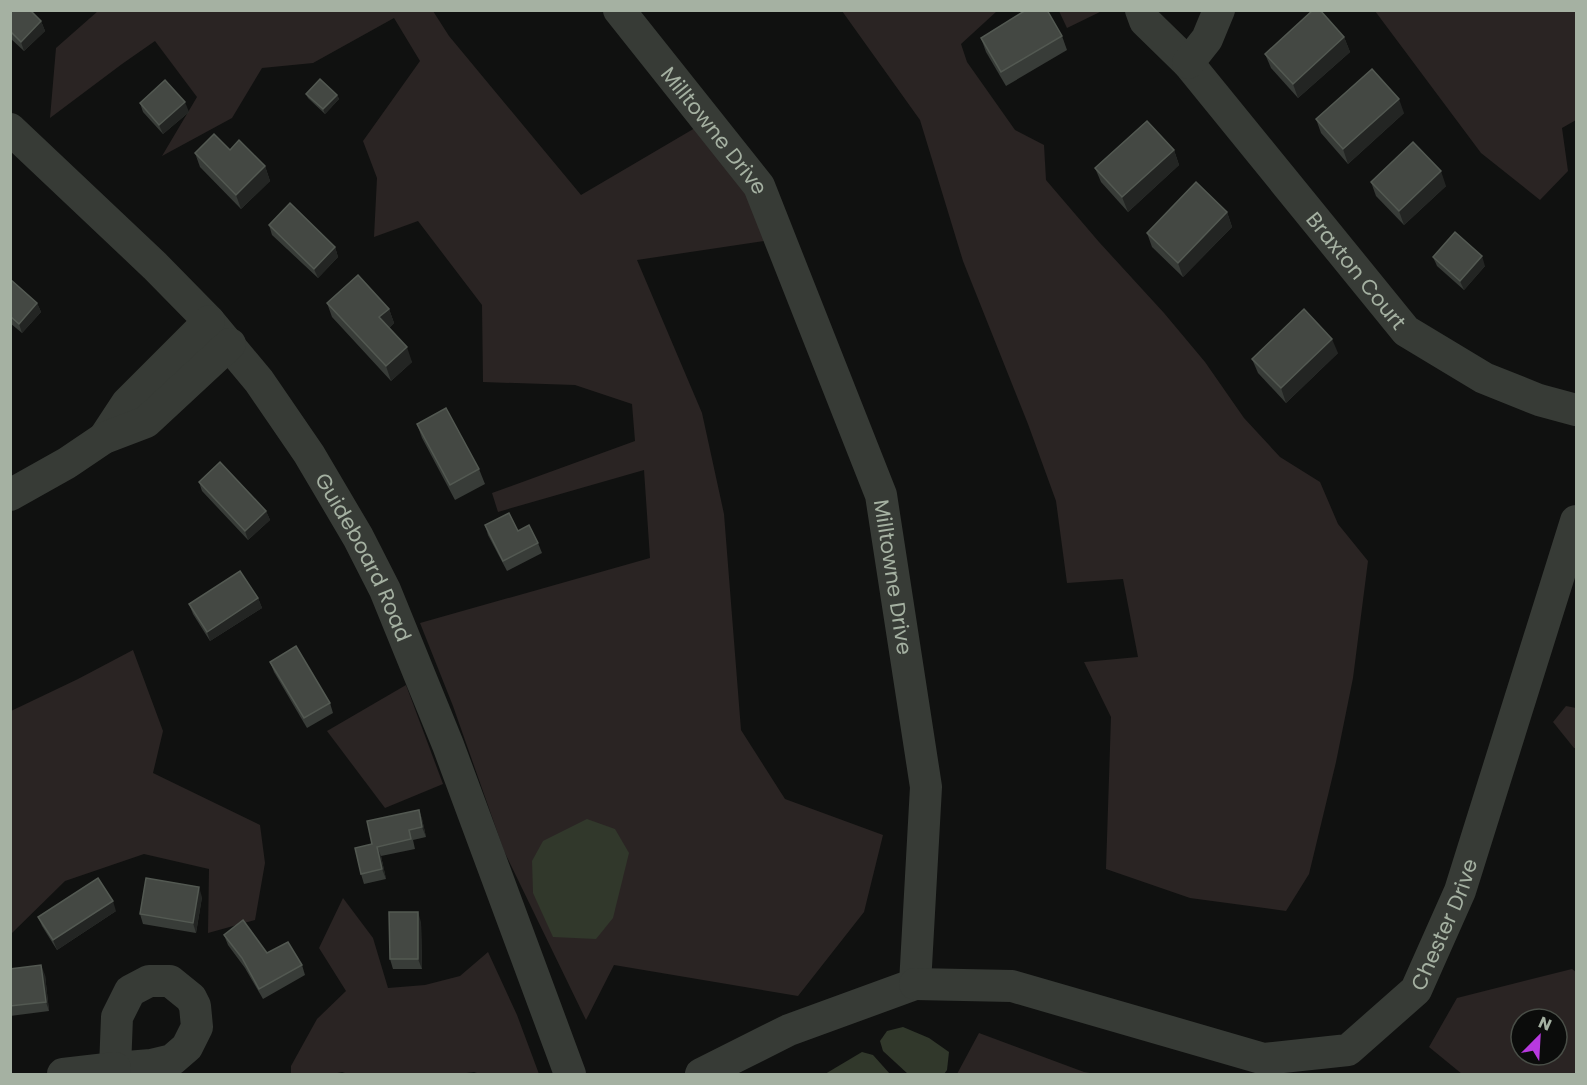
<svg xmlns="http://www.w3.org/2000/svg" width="1587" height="1085" font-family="Poppins,sans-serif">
	<rect width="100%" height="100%" fill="#101110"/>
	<g fill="#2a2423" fill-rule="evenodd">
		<path d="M 154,10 L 158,12 L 160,10 L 433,11 L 449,36 L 581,195 L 695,128 L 747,187 L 770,240 L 637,260 L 702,413 L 724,514 L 741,730 L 785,799 L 883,835 L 864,912 L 798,996 L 614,965 L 586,1020 L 504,851 L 453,706 L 420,623 L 650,558 L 644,470 L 498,512 L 492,493 L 635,441 L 632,404 L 575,385 L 483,382 L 482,305 L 418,221 L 374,237 L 377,178 L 363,141 L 420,61 L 394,18 L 313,63 L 262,68 L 232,118 L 162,156 L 197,97 L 155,41 L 122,64 L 50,118 L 56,48 L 98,11 Z"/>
		<path d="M 842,11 L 997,11 L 961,44 L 967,62 L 1015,130 L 1044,145 L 1046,180 L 1099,242 L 1164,313 L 1205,362 L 1244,418 L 1280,457 L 1320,482 L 1338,524 L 1368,561 L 1353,678 L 1336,762 L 1309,874 L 1286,911 L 1190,898 L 1106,869 L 1111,717 L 1084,662 L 1138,657 L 1123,579 L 1067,583 L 1056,501 L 1028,424 L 963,261 L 920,120 Z"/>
		<path d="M 1059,11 L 1102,11 L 1067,28 Z"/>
		<path d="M 1375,11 L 1576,11 L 1576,120 L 1562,128 L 1568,171 L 1540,200 L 1481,153 Z"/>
		<path d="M 133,650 L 163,731 L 153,773 L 260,825 L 265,863 L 255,920 L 208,933 L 209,869 L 144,854 L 65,881 L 11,934 L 11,711 L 78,679 Z"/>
		<path d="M 406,685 L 443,784 L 385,808 L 327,731 Z"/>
		<path d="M 1566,706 L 1576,708 L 1576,748 L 1574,748 L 1553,722 Z"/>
		<path d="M 343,898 L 373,938 L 388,988 L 425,985 L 460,976 L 488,952 L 517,1015 L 539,1074 L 480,1074 L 474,1072 L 459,1074 L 348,1074 L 342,1072 L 333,1074 L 291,1074 L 291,1066 L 317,1019 L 346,991 L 319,948 Z"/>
		<path d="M 1572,969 L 1576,972 L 1576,1074 L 1462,1074 L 1429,1047 L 1457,998 ZM 1521,1019 L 1557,1019 L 1557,1055 L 1521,1055 Z"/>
		<path d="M 979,1033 L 1084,1072 L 1096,1074 L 957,1074 Z"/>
	</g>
	<g fill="#31382b">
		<path d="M 587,819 L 615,829 L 629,853 L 613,918 L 596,939 L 553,937 L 533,893 L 532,861 L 543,841 Z"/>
		<path d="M 903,1027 L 929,1038 L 949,1052 L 947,1070 L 944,1074 L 908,1074 L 883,1051 L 880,1041 L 887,1031 Z"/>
		<path d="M 862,1052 L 873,1055 L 890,1074 L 825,1074 Z"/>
	</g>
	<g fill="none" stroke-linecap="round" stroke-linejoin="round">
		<g stroke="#373b36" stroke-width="32">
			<path id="s1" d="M 619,10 L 759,186 L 881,495 L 926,787 L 915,984 L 789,1030 L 701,1074"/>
			<path id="s2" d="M 1141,10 L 1145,21 L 1188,63 L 1406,331 L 1484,378 L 1539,400 L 1576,410"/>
			<path d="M 1188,63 L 1207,39 L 1219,10"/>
			<path id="s3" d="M 10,129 L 155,266 L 209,321 L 259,381 L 309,454 L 358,537 L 385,590 L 448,745 L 570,1074"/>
			<path d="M 104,438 L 127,403 L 209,321"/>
			<path d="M 10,495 L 67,463 L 104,438 L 146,422 L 230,344"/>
			<path d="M 149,981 L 170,981 L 191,998 L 195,1006 L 197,1027 L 187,1047 L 172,1060 L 151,1065 L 115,1068 L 117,1017 L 130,991 Z"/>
			<path id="s4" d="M 915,984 L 1012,986 L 1264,1059 L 1348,1050 L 1416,990 L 1460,891 L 1576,521"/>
			<path d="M 63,1074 L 115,1068"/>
		</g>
	</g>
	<g fill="#383c38">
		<path d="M 10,10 L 41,21 L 45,31 L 24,51 L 10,38 Z"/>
		<path d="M 1062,36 L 1067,50 L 1006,86 L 986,52 L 981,38 Z"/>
		<path d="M 1344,37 L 1350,52 L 1298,98 L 1271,68 L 1265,54 Z"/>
		<path d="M 306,94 L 337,95 L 339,99 L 325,114 L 308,98 Z"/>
		<path d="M 140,103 L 189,112 L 163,134 L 143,112 Z"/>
		<path d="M 1404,113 L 1348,164 L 1321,133 L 1316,119 Z"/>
		<path d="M 230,150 L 265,166 L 270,181 L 241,209 L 200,167 L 195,153 Z"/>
		<path d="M 1174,150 L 1179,165 L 1128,212 L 1101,182 L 1095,168 Z"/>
		<path d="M 1371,182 L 1446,186 L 1404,225 L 1376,196 Z"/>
		<path d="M 1227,212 L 1232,227 L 1183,277 L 1152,247 L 1147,233 Z"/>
		<path d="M 269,225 L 335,247 L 338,257 L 318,278 L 272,235 Z"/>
		<path d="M 1433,257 L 1485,266 L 1464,290 L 1437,266 Z"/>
		<path d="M 10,279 L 37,303 L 41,312 L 22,333 L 10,323 Z"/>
		<path d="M 327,303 L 389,309 L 394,323 L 389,328 L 412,362 L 391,381 L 332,317 Z"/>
		<path d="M 1338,353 L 1286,403 L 1258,373 L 1252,359 Z"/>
		<path d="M 417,424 L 479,469 L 485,484 L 455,500 L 422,438 Z"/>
		<path d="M 199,482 L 266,511 L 270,520 L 248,540 L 202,491 Z"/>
		<path d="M 485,525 L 518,531 L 538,543 L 542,553 L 507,571 L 488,535 Z"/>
		<path d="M 258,598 L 262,608 L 210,641 L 193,614 L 189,604 Z"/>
		<path d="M 270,662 L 330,703 L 333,713 L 307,728 L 274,672 Z"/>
		<path d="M 419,810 L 422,819 L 426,837 L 413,840 L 415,849 L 381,856 L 386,879 L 364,884 L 361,874 L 372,844 Z"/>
		<path d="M 202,897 L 196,933 L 143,924 L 140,914 Z"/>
		<path d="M 116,911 L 57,950 L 42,926 L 38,917 Z"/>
		<path d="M 421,922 L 422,969 L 393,969 L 390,959 Z"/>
		<path d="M 224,935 L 267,953 L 302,965 L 305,975 L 263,999 L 245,968 L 228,945 Z"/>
		<path d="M 10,969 L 45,975 L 49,1011 L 10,1016 Z"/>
	</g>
	<g fill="#232523">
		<path d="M 41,21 L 45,31 L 24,51 L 21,42 Z"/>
		<path d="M 1344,37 L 1350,52 L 1298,98 L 1293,84 Z"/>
		<path d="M 337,95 L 339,99 L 325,114 L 323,109 Z"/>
		<path d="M 1399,99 L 1404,113 L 1348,164 L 1343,149 Z"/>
		<path d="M 185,102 L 189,112 L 163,134 L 159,125 Z"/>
		<path d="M 1174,150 L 1179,165 L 1128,212 L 1122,197 Z"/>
		<path d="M 265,166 L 270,181 L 241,209 L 236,195 Z"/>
		<path d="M 1441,171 L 1446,186 L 1404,225 L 1399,211 Z"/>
		<path d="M 1227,212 L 1232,227 L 1183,277 L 1178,263 Z"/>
		<path d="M 335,247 L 338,257 L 318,278 L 314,269 Z"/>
		<path d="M 1482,256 L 1485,266 L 1464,290 L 1460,281 Z"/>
		<path d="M 37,303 L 41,312 L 22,333 L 19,324 Z"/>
		<path d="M 389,309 L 394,323 L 385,332 L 379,317 Z"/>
		<path d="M 1332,339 L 1338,353 L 1286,403 L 1281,388 Z"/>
		<path d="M 407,347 L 412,362 L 391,381 L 386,366 Z"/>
		<path d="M 266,511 L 270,520 L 248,540 L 245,531 Z"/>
		<path d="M 258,598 L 262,608 L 210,641 L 207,632 Z"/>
		<path d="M 419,810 L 422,819 L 426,837 L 422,827 Z"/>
		<path d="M 377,847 L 381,856 L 386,879 L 382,869 Z"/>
		<path d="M 199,887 L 202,897 L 196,933 L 193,923 Z"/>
		<path d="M 113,901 L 116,911 L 57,950 L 53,940 Z"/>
		<path d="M 418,912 L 421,922 L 422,969 L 418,959 Z"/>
		<path d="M 41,965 L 45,975 L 49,1011 L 46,1002 Z"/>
	</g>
	<g fill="#444843" stroke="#535952" stroke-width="1.5">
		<path d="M 10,10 L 30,10 L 41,21 L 21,42 L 10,31 Z"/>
		<path d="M 1026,10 L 1047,10 L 1062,36 L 1001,72 L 981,38 Z"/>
		<path d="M 1313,10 L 1320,10 L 1344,37 L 1293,84 L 1265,54 Z"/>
		<path d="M 1372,69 L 1399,99 L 1343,149 L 1316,119 Z"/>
		<path d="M 320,79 L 337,95 L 323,109 L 306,94 Z"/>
		<path d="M 165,80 L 185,102 L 159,125 L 140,103 Z"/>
		<path d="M 1147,121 L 1174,150 L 1122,197 L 1095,168 Z"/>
		<path d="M 214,134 L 230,150 L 239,140 L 265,166 L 236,195 L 195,153 Z"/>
		<path d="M 1413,142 L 1441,171 L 1399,211 L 1371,182 Z"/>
		<path d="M 1196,182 L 1227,212 L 1178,263 L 1147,233 Z"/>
		<path d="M 290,203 L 335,247 L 314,269 L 269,225 Z"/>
		<path d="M 1455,232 L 1482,256 L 1460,281 L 1433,257 Z"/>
		<path d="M 358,275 L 389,309 L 379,317 L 407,347 L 386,366 L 327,303 Z"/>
		<path d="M 10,279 L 37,303 L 19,324 L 10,316 Z"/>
		<path d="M 1304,309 L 1332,339 L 1281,388 L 1252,359 Z"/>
		<path d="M 446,408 L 479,469 L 450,485 L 417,424 Z"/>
		<path d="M 220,462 L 266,511 L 245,531 L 199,482 Z"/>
		<path d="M 509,513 L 518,531 L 529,525 L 538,543 L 503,561 L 485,525 Z"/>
		<path d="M 240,571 L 258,598 L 207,632 L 189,604 Z"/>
		<path d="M 296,646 L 330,703 L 304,718 L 270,662 Z"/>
		<path d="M 419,810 L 422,827 L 409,830 L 411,839 L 377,847 L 382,869 L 361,874 L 355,848 L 372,844 L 367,821 Z"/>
		<path d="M 98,878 L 113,901 L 53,940 L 38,917 Z"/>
		<path d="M 146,878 L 199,887 L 193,923 L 140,914 Z"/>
		<path d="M 389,912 L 418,912 L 418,959 L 390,959 Z"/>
		<path d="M 243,920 L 267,953 L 288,942 L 302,965 L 259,989 L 242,958 L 224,935 Z"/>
		<path d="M 41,965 L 46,1002 L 10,1006 L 10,969 Z"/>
	</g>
	<g text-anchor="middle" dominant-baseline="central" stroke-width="4.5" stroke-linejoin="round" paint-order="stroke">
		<g font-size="21" fill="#a5b1a2" stroke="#0b0c0b">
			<text stroke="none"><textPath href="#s1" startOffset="154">Milltowne Drive</textPath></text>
			<text stroke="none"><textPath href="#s2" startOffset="339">Braxton Court</textPath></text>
			<text stroke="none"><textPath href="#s3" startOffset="560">Guideboard Road</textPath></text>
			<text stroke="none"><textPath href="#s1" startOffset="640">Milltowne Drive</textPath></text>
			<text stroke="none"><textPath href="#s4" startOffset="606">Chester Drive</textPath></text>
		</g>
	</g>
	<rect width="1587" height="1085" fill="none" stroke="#a5b1a2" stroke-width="24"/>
	<g transform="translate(1539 1037) rotate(24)"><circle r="28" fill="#0b0c0b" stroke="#494e47" stroke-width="1.5"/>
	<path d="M0-4.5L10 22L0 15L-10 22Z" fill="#b839e0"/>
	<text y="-9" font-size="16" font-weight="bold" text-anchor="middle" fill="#a5b1a2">N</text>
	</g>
</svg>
